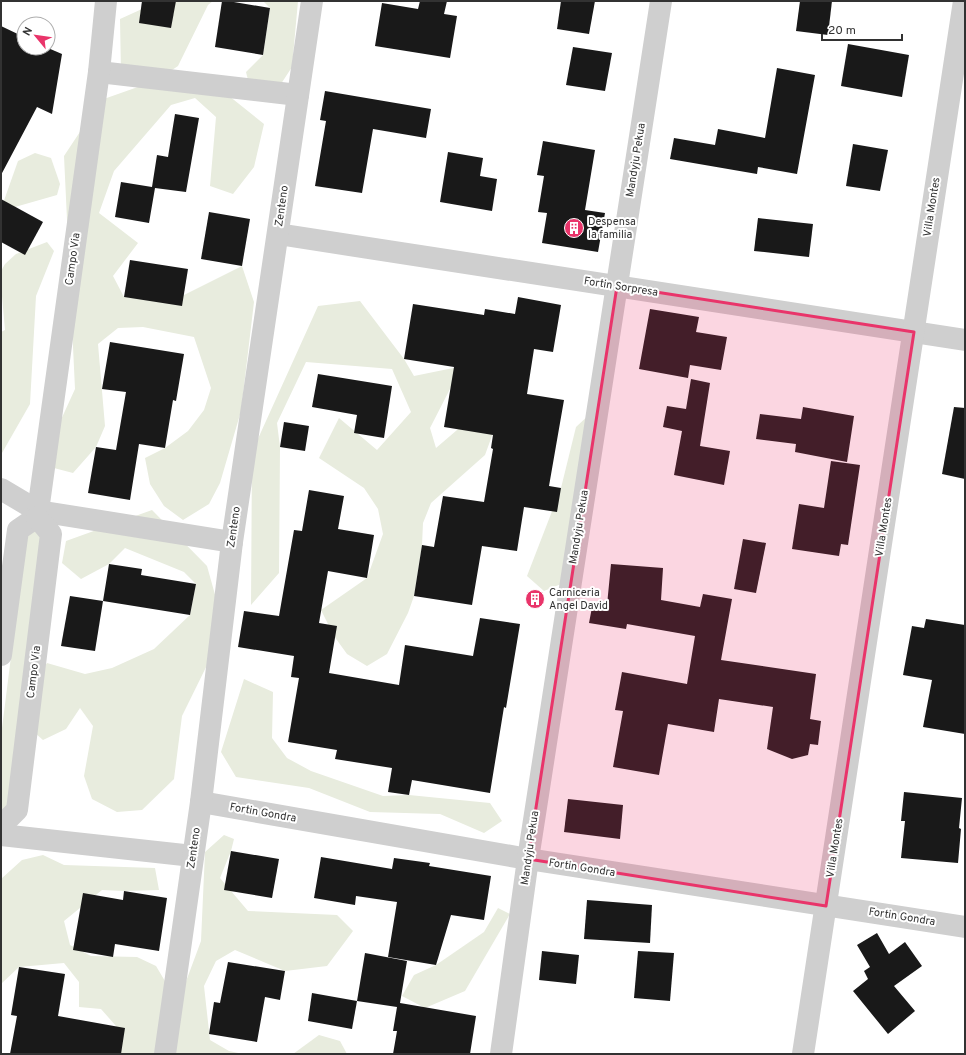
<svg xmlns="http://www.w3.org/2000/svg" width="966" height="1055" font-family="Overpass,sans-serif">
	<rect width="100%" height="100%" fill="#fff"/>
	<g fill="#e8ecde">
		<path d="M 173,1 L 213,1 L 208,5 L 178,66 L 157,80 L 209,80 L 264,124 L 254,167 L 233,194 L 210,186 L 216,117 L 195,98 L 171,105 L 114,171 L 99,213 L 138,243 L 113,276 L 124,297 L 174,300 L 242,266 L 254,302 L 241,411 L 220,483 L 209,504 L 183,520 L 164,506 L 150,484 L 145,458 L 165,448 L 188,431 L 204,410 L 211,388 L 194,337 L 143,327 L 118,328 L 98,344 L 105,426 L 96,447 L 73,473 L 50,467 L 49,446 L 75,389 L 64,156 L 101,100 L 152,82 L 121,73 L 120,19 L 142,9 Z"/>
		<path d="M 263,1 L 298,1 L 292,67 L 277,90 L 252,96 L 246,72 L 263,55 L 270,8 Z"/>
		<path d="M 35,153 L 51,158 L 60,184 L 57,195 L 15,207 L 1,209 L 18,161 Z"/>
		<path d="M 47,242 L 54,251 L 36,296 L 30,404 L 2,453 L 1,453 L 1,332 L 5,330 L 1,285 L 1,271 L 5,264 L 16,254 Z"/>
		<path d="M 360,301 L 404,359 L 414,376 L 463,366 L 451,387 L 430,428 L 436,448 L 471,418 L 493,433 L 485,455 L 431,503 L 423,523 L 422,545 L 414,596 L 408,613 L 387,654 L 367,666 L 347,654 L 334,636 L 321,610 L 367,578 L 383,534 L 378,509 L 364,488 L 319,458 L 339,418 L 377,450 L 411,412 L 392,369 L 306,362 L 277,423 L 280,447 L 279,573 L 251,605 L 252,452 L 318,306 Z"/>
		<path d="M 590,414 L 566,582 L 544,591 L 527,576 L 561,488 L 576,427 Z"/>
		<path d="M 152,510 L 207,566 L 219,609 L 212,655 L 182,716 L 174,779 L 142,810 L 117,812 L 92,799 L 84,776 L 93,726 L 80,708 L 66,729 L 43,740 L 26,725 L 26,693 L 47,663 L 85,674 L 112,668 L 154,649 L 190,615 L 196,584 L 184,572 L 125,548 L 109,564 L 81,579 L 62,563 L 66,541 Z"/>
		<path d="M 27,530 L 42,532 L 7,808 L 1,811 L 1,736 Z"/>
		<path d="M 244,679 L 273,692 L 272,738 L 287,758 L 311,771 L 383,796 L 409,795 L 490,803 L 502,821 L 484,833 L 440,814 L 370,812 L 309,788 L 236,777 L 221,752 Z"/>
		<path d="M 224,835 L 234,839 L 231,851 L 220,878 L 248,911 L 337,915 L 353,931 L 327,966 L 285,971 L 235,950 L 216,961 L 204,986 L 210,1040 L 229,1051 L 243,1054 L 114,1054 L 117,1050 L 116,1026 L 101,1009 L 79,1007 L 79,982 L 64,963 L 19,967 L 1,984 L 1,879 L 22,860 L 43,855 L 64,865 L 155,868 L 159,890 L 124,891 L 102,890 L 64,921 L 70,945 L 91,956 L 137,957 L 156,966 L 178,1003 L 201,941 L 205,852 Z"/>
		<path d="M 498,908 L 510,914 L 465,991 L 425,1008 L 402,996 L 414,975 L 436,965 L 484,932 Z"/>
		<path d="M 319,1035 L 340,1041 L 347,1054 L 293,1054 Z"/>
	</g>
	<g fill="#191919">
		<path d="M 142,1 L 176,1 L 171,28 L 139,23 Z"/>
		<path d="M 222,1 L 228,1 L 270,8 L 263,55 L 215,47 Z"/>
		<path d="M 420,1 L 447,1 L 444,14 L 457,16 L 450,58 L 375,46 L 382,3 L 418,9 Z"/>
		<path d="M 561,1 L 595,1 L 589,34 L 557,29 Z"/>
		<path d="M 800,1 L 832,1 L 828,35 L 796,31 Z"/>
		<path d="M 1,26 L 24,37 L 24,48 L 48,48 L 62,54 L 52,114 L 37,107 L 1,175 Z"/>
		<path d="M 848,44 L 909,55 L 902,97 L 841,86 Z"/>
		<path d="M 573,47 L 612,53 L 605,91 L 566,85 Z"/>
		<path d="M 777,68 L 815,75 L 797,174 L 758,167 L 757,174 L 670,159 L 674,138 L 715,145 L 718,129 L 765,138 Z"/>
		<path d="M 325,91 L 431,109 L 426,138 L 373,129 L 362,193 L 315,186 L 326,121 L 320,120 Z"/>
		<path d="M 175,114 L 199,118 L 186,192 L 155,188 L 149,223 L 115,217 L 121,182 L 152,187 L 157,155 L 168,157 Z"/>
		<path d="M 543,141 L 595,150 L 585,210 L 605,213 L 598,252 L 542,243 L 547,213 L 538,212 L 544,176 L 537,175 Z"/>
		<path d="M 853,144 L 888,150 L 880,191 L 846,186 Z"/>
		<path d="M 448,152 L 483,158 L 480,176 L 497,179 L 492,211 L 440,202 Z"/>
		<path d="M 1,199 L 43,222 L 25,255 L 1,242 Z"/>
		<path d="M 209,212 L 250,219 L 242,266 L 201,259 Z"/>
		<path d="M 758,218 L 813,224 L 809,257 L 754,251 Z"/>
		<path d="M 130,260 L 188,269 L 182,306 L 124,297 Z"/>
		<path d="M 518,297 L 561,305 L 553,352 L 534,349 L 527,394 L 564,400 L 549,486 L 561,488 L 557,512 L 524,507 L 517,551 L 482,546 L 472,605 L 414,596 L 422,545 L 434,547 L 443,496 L 484,502 L 493,449 L 491,448 L 493,435 L 444,427 L 454,367 L 404,359 L 413,304 L 484,315 L 485,309 L 515,314 Z"/>
		<path d="M 650,309 L 699,317 L 696,332 L 727,337 L 721,370 L 690,365 L 688,378 L 639,369 Z"/>
		<path d="M 110,342 L 184,354 L 176,401 L 173,400 L 165,448 L 139,444 L 130,500 L 88,493 L 96,447 L 116,450 L 126,392 L 102,389 Z"/>
		<path d="M 318,374 L 392,386 L 384,438 L 354,433 L 357,415 L 312,407 Z"/>
		<path d="M 691,379 L 710,383 L 700,446 L 730,451 L 724,485 L 674,475 L 682,431 L 663,427 L 667,406 L 686,409 Z"/>
		<path d="M 803,407 L 854,416 L 847,462 L 795,452 L 796,444 L 756,439 L 760,414 L 801,419 Z"/>
		<path d="M 954,407 L 965,408 L 965,479 L 942,474 Z"/>
		<path d="M 284,422 L 309,426 L 305,451 L 280,447 Z"/>
		<path d="M 831,461 L 860,465 L 848,545 L 841,544 L 839,556 L 792,549 L 799,504 L 824,508 Z"/>
		<path d="M 309,490 L 344,496 L 338,529 L 374,535 L 367,578 L 328,571 L 319,623 L 337,626 L 329,673 L 399,685 L 405,645 L 473,656 L 480,618 L 520,624 L 506,708 L 504,707 L 490,793 L 412,780 L 409,795 L 388,792 L 392,768 L 335,759 L 337,750 L 288,742 L 299,678 L 291,677 L 294,656 L 238,647 L 244,611 L 279,616 L 294,530 L 302,531 Z"/>
		<path d="M 743,539 L 766,543 L 756,593 L 734,589 Z"/>
		<path d="M 109,564 L 142,569 L 141,575 L 196,584 L 190,615 L 103,601 Z"/>
		<path d="M 611,564 L 663,568 L 661,600 L 700,607 L 703,594 L 732,599 L 721,660 L 816,674 L 810,719 L 821,721 L 818,745 L 810,744 L 808,755 L 792,759 L 767,749 L 773,707 L 719,699 L 714,732 L 668,724 L 659,775 L 613,767 L 623,711 L 615,710 L 622,672 L 687,684 L 695,636 L 627,624 L 626,629 L 589,623 L 593,602 L 607,605 Z"/>
		<path d="M 70,596 L 103,601 L 95,651 L 61,646 Z"/>
		<path d="M 926,619 L 965,625 L 965,734 L 923,727 L 932,680 L 903,675 L 912,626 L 924,628 Z"/>
		<path d="M 904,792 L 962,798 L 959,828 L 961,829 L 958,863 L 901,858 L 905,821 L 901,821 Z"/>
		<path d="M 568,799 L 623,805 L 620,839 L 564,832 Z"/>
		<path d="M 231,851 L 279,859 L 272,898 L 224,890 Z"/>
		<path d="M 321,857 L 392,869 L 394,858 L 430,863 L 429,866 L 491,876 L 484,920 L 451,915 L 436,965 L 388,957 L 397,902 L 356,896 L 355,905 L 314,898 Z"/>
		<path d="M 124,891 L 167,898 L 159,951 L 115,944 L 113,957 L 73,950 L 83,893 L 123,900 Z"/>
		<path d="M 587,900 L 652,905 L 650,943 L 584,939 Z"/>
		<path d="M 877,933 L 889,954 L 905,942 L 922,966 L 894,986 L 915,1011 L 888,1034 L 853,991 L 868,979 L 864,971 L 870,967 L 857,945 Z"/>
		<path d="M 542,951 L 579,955 L 576,984 L 539,980 Z"/>
		<path d="M 638,951 L 674,953 L 670,1001 L 634,998 Z"/>
		<path d="M 365,953 L 407,961 L 400,1003 L 476,1016 L 470,1054 L 393,1054 L 397,1031 L 393,1031 L 397,1007 L 357,1001 Z"/>
		<path d="M 228,962 L 285,971 L 280,1000 L 265,997 L 257,1042 L 209,1034 L 214,1002 L 220,1003 Z"/>
		<path d="M 19,967 L 65,974 L 58,1016 L 125,1028 L 121,1054 L 10,1054 L 17,1016 L 11,1015 Z"/>
		<path d="M 312,993 L 357,1001 L 352,1029 L 308,1021 Z"/>
	</g>
	<g fill="none" stroke-linecap="round" stroke-linejoin="round">
		<g stroke="#cfcfcf" stroke-width="22">
			<path d="M 99,72 L 298,95"/>
			<path d="M 278,234 L 965,340"/>
			<path d="M 1,489 L 38,511 L 232,542"/>
			<path d="M 1,655 L 18,530 L 37,517 L 38,511 L 99,72 L 106,1"/>
			<path d="M 201,802 L 528,859 L 965,927"/>
			<path d="M 1,826 L 17,810 L 51,534 L 37,517"/>
			<path d="M 1,835 L 193,856"/>
			<path d="M 165,1054 L 201,802 L 232,542 L 312,1"/>
			<path d="M 501,1054 L 528,859 L 661,1"/>
			<path d="M 803,1054 L 964,1"/>
		</g>
	</g>
	<path fill="#e9346a" fill-opacity="0.2" stroke="#e9346a" stroke-width="3" stroke-linejoin="round" d="M 617,286 L 914,332 L 826,906 L 528,859 Z"/>
	<defs>
		<g id="building-disc" transform="scale(1)"><circle r="9.5" fill="#e9346a" stroke="#fff"/><path d="M-4-6H4V6H1V3H-1V6H-4ZM-2.5-4.3h1.7v1.8h-1.7ZM.8-4.3h1.7v1.8H.8ZM-2.5-1h1.7V.8h-1.7ZM.8-1h1.7V.8H.8Z" fill="#fff"/></g>
	</defs>
	<g fill-rule="evenodd">
		<use href="#building-disc" x="574" y="228"/>
		<use href="#building-disc" x="535" y="599"/>
	</g>
	<g text-anchor="middle" dominant-baseline="central" stroke-width="4" stroke-linejoin="round" paint-order="stroke">
		<g font-size="11" fill="#323232" stroke="#fff">
			<text transform="translate(636 160) rotate(-81)">Mandyju Pekua</text>
			<text transform="translate(282 206) rotate(-82)">Zenteno</text>
			<text transform="translate(932 207) rotate(-81)">Villa Montes</text>
			<text transform="translate(73 259) rotate(-82)">Campo Via</text>
			<text transform="translate(621 287) rotate(9)">Fortin Sorpresa</text>
			<text transform="translate(234 527) rotate(-82)">Zenteno</text>
			<text transform="translate(579 527) rotate(-81)">Mandyju Pekua</text>
			<text transform="translate(884 527) rotate(-81)">Villa Montes</text>
			<text transform="translate(34 672) rotate(-83)">Campo Via</text>
			<text transform="translate(263 813) rotate(10)">Fortin Gondra</text>
			<text transform="translate(194 848) rotate(-82)">Zenteno</text>
			<text transform="translate(530 848) rotate(-82)">Mandyju Pekua</text>
			<text transform="translate(835 848) rotate(-81)">Villa Montes</text>
			<text transform="translate(582 868) rotate(9)">Fortin Gondra</text>
			<text transform="translate(902 917) rotate(9)">Fortin Gondra</text>
		</g>
		<g font-size="11" fill="#323232" stroke="#fff" text-anchor="start">
			<text x="588" y="222">Despensa<tspan x="588" dy="13">la familia</tspan></text>
			<text x="549" y="593">Carniceria<tspan x="549" dy="13">Angel David</tspan></text>
		</g>
	</g>
	<rect width="966" height="1055" fill="none" stroke="#323232" stroke-width="4"/>
	<g transform="translate(36 36) rotate(299)"><circle r="19" fill="#ffffff" stroke="#adadad"/>
	<path d="M0-3L7 15L0 10L-7 15Z" fill="#e9346a"/>
	<text y="-6" font-size="11" font-weight="bold" text-anchor="middle" fill="#323232">N</text>
	</g>
	<path d="M822 34v6h80v-6" fill="none" stroke="#323232" stroke-width="2"/>
	<text x="828" y="34" font-size="12" fill="#323232" stroke="#ffffff" stroke-width="3" paint-order="stroke">20 m</text>
</svg>
